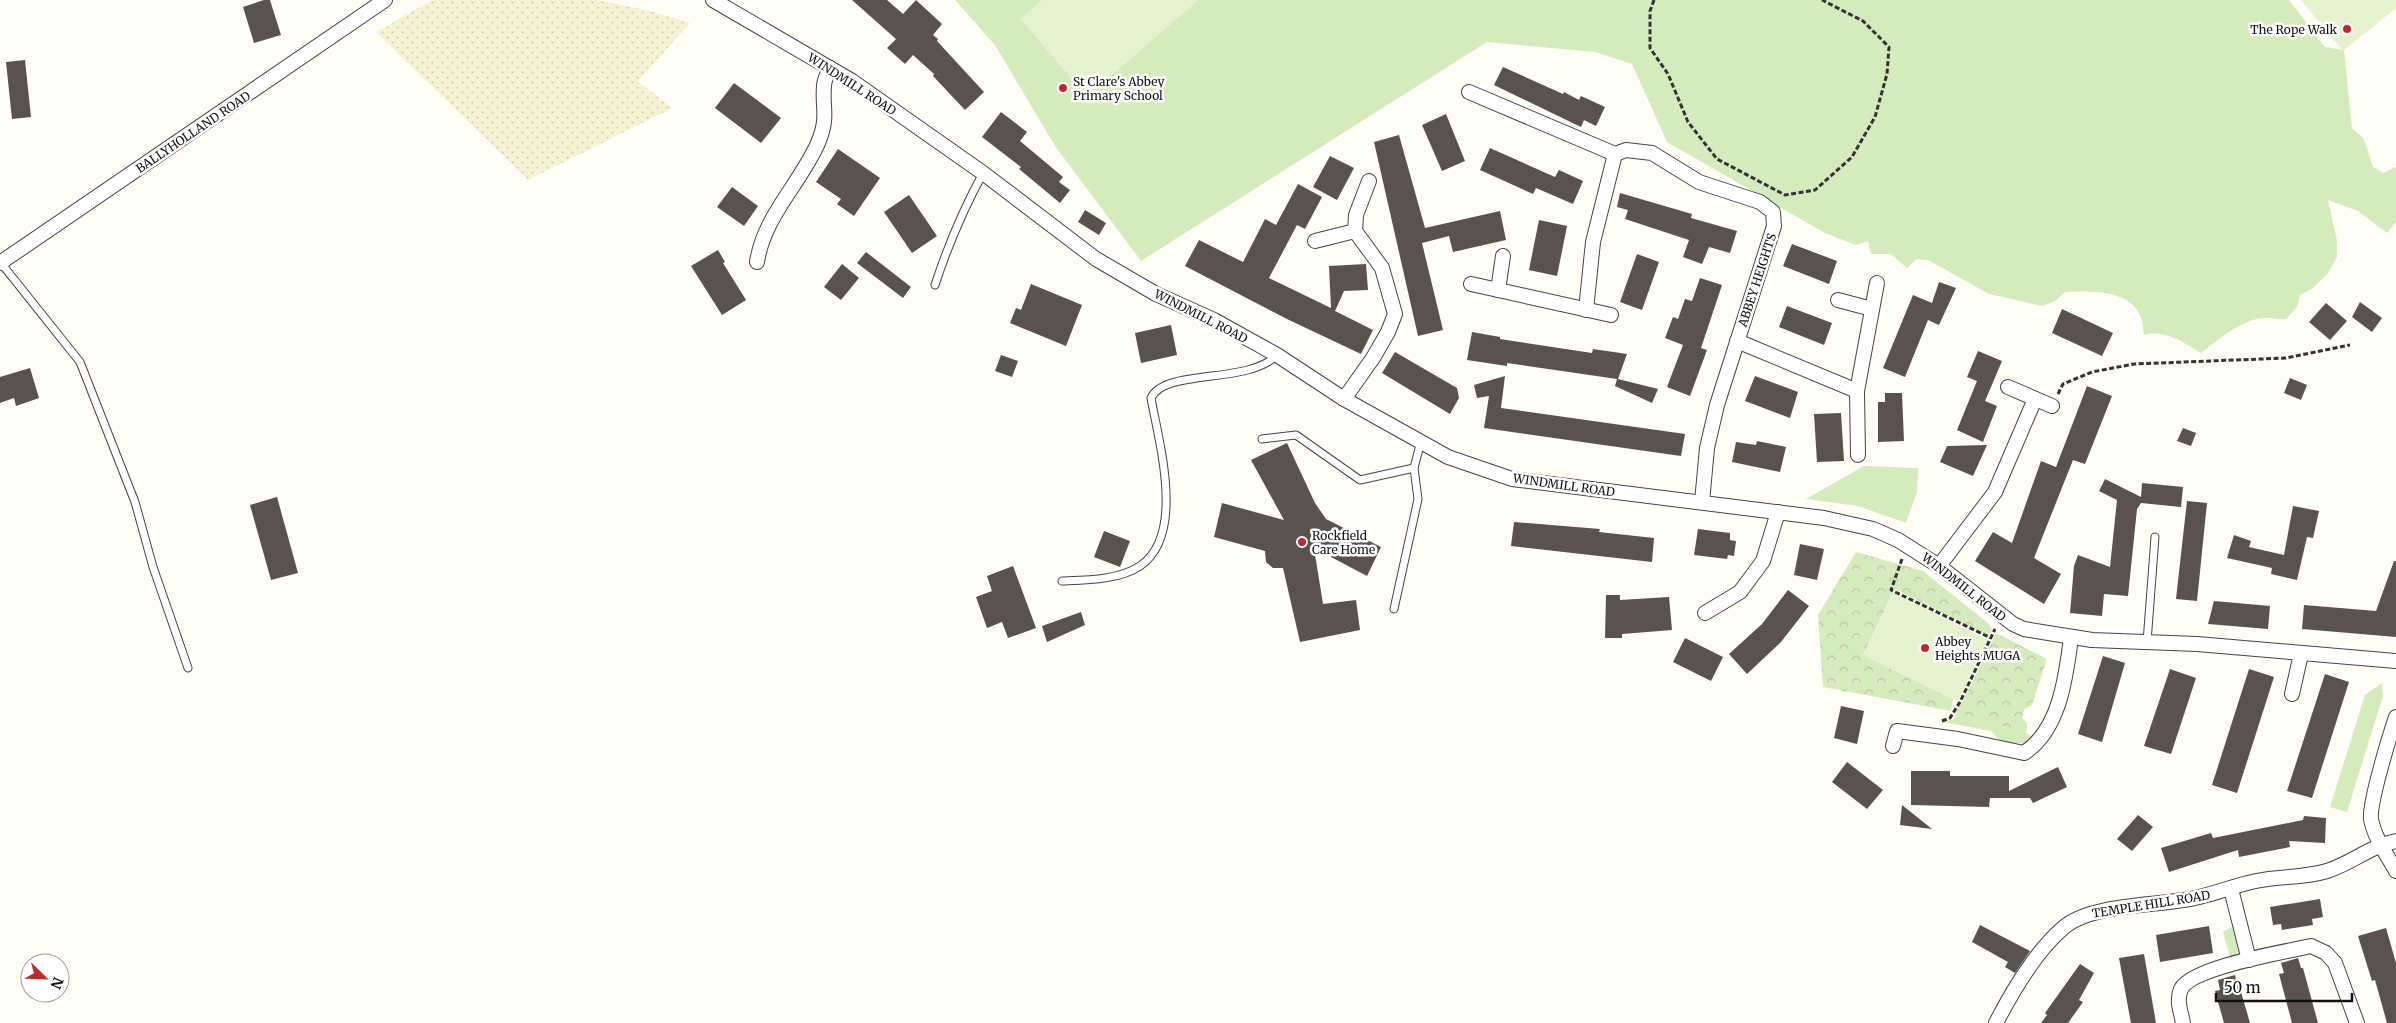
<svg xmlns="http://www.w3.org/2000/svg" width="2396" height="1023" font-family="Merriweather,serif">
	<defs>
		<pattern id="farmland-dots" width="8" height="8" patternUnits="userSpaceOnUse" patternTransform="scale(1.25)"><rect width="8" height="8" fill="#f6f3d4"/><path d="M2 2h.1M6 6h.1" fill="none" stroke="#d2cfb5" stroke-width="1.8" stroke-linecap="round"/></pattern>
		<pattern id="park-crowns" width="20" height="18" patternUnits="userSpaceOnUse" patternTransform="scale(1.25)"><rect width="20" height="18" fill="#d5ebbd"/><path d="M2 6a3 3 0 1 1 6 0M12 15a3 3 0 1 1 6 0" fill="none" stroke="#b6c8a1"/></pattern>
	</defs>
	<rect width="100%" height="100%" fill="#fffdf5"/>
	<path fill="url(#farmland-dots)" d="M 432,0 L 597,0 L 647,10 L 690,23 L 638,81 L 672,108 L 528,180 L 376,32 Z"/>
	<g fill="#d5ebbd">
		<path d="M 955,0 L 1042,0 L 1021,19 L 1087,96 L 1198,0 L 2289,0 L 2325,47 L 2344,50 L 2352,128 L 2364,139 L 2373,167 L 2383,173 L 2396,167 L 2396,222 L 2387,233 L 2358,211 L 2328,200 L 2337,241 L 2337,257 L 2328,273 L 2313,288 L 2300,295 L 2297,307 L 2286,319 C 2278,320 2270,317 2263,318 C 2241,320 2218,340 2201,353 C 2185,343 2164,329 2144,335 C 2143,329 2143,321 2140,315 C 2128,289 2089,291 2065,292 L 2055,301 L 2042,306 L 1989,294 L 1928,260 L 1917,259 L 1907,268 L 1891,254 L 1871,254 L 1868,241 L 1856,245 L 1825,233 L 1667,142 L 1632,64 L 1595,52 L 1487,42 L 1141,261 L 1055,146 L 995,45 Z"/>
		<path d="M 1864,466 L 1918,468 L 1917,492 L 1906,523 L 1858,506 L 1806,499 Z"/>
		<path d="M 2382,683 L 2383,696 L 2347,812 L 2330,807 L 2365,695 Z"/>
		<path d="M 2001,691 L 2032,705 L 2024,709 L 2022,718 L 2027,723 L 2026,733 L 2031,736 L 2025,743 L 2012,743 L 1999,740 L 1991,731 L 1944,722 L 1954,719 L 1960,704 Z"/>
		<path d="M 2236,924 L 2241,949 L 2237,954 L 2230,957 L 2223,932 Z"/>
	</g>
	<g fill="url(#park-crowns)">
		<path d="M 1856,552 L 1923,571 L 1988,623 L 1992,630 L 1989,636 L 1895,589 L 1863,655 L 1953,699 L 1951,711 L 1823,687 L 1818,615 Z"/>
		<path d="M 1996,633 L 2047,659 L 2032,705 L 2024,709 L 2022,718 L 2027,723 L 2026,733 L 1955,712 L 1962,703 Z"/>
	</g>
	<g fill="#e6f2cf">
		<path d="M 1042,0 L 1198,0 L 1087,96 L 1021,19 Z"/>
		<path d="M 2301,0 L 2396,0 L 2396,8 L 2343,51 Z"/>
		<path d="M 1894,593 L 1988,640 L 1958,701 L 1863,655 Z"/>
	</g>
	<g fill="#5a524d">
		<path d="M 264,0 L 270,0 L 281,35 L 254,43 L 243,7 Z"/>
		<path d="M 852,0 L 887,0 L 903,14 L 916,0 L 942,24 L 933,35 L 938,39 L 937,41 L 984,92 L 965,110 L 933,76 L 934,74 L 913,55 L 905,64 L 887,48 L 896,39 Z"/>
		<path d="M 25,60 L 31,117 L 12,119 L 6,62 Z"/>
		<path d="M 1503,67 L 1563,94 L 1564,92 L 1579,100 L 1581,96 L 1605,107 L 1596,126 L 1584,120 L 1581,127 L 1494,85 Z"/>
		<path d="M 734,83 L 781,118 L 761,143 L 715,108 Z"/>
		<path d="M 1001,112 L 1027,132 L 1020,141 L 1063,177 L 1059,182 L 1070,190 L 1060,203 L 1019,169 L 1021,167 L 982,137 Z"/>
		<path d="M 1446,114 L 1465,161 L 1442,171 L 1422,125 Z"/>
		<path d="M 1399,135 L 1425,228 L 1500,211 L 1506,240 L 1453,252 L 1449,236 L 1422,243 L 1443,330 L 1418,336 L 1374,142 Z"/>
		<path d="M 1490,148 L 1555,177 L 1559,170 L 1583,181 L 1573,204 L 1536,188 L 1533,194 L 1480,170 Z"/>
		<path d="M 838,149 L 880,178 L 854,216 L 837,204 L 841,199 L 816,182 Z"/>
		<path d="M 1330,156 L 1354,168 L 1337,200 L 1313,187 Z"/>
		<path d="M 1298,184 L 1322,197 L 1305,229 L 1297,225 L 1269,278 L 1331,308 L 1329,266 L 1366,264 L 1368,290 L 1344,291 L 1335,311 L 1373,330 L 1361,354 L 1289,320 L 1185,266 L 1199,240 L 1243,262 L 1265,219 L 1276,225 Z"/>
		<path d="M 732,187 L 758,206 L 744,226 L 717,207 Z"/>
		<path d="M 1620,193 L 1692,214 L 1691,218 L 1737,231 L 1730,253 L 1709,247 L 1702,264 L 1683,257 L 1689,240 L 1625,219 L 1628,210 L 1617,207 Z"/>
		<path d="M 909,195 L 937,236 L 912,253 L 884,212 Z"/>
		<path d="M 1085,210 L 1106,223 L 1099,235 L 1078,222 Z"/>
		<path d="M 1539,220 L 1567,226 L 1557,276 L 1529,270 Z"/>
		<path d="M 1792,244 L 1837,261 L 1829,284 L 1783,266 Z"/>
		<path d="M 718,250 L 725,262 L 723,263 L 746,300 L 722,315 L 691,266 Z"/>
		<path d="M 866,252 L 911,287 L 903,298 L 857,263 Z"/>
		<path d="M 1637,254 L 1659,262 L 1642,310 L 1620,302 Z"/>
		<path d="M 842,264 L 859,278 L 841,300 L 824,287 Z"/>
		<path d="M 1700,278 L 1722,285 L 1701,348 L 1707,350 L 1690,396 L 1667,387 L 1683,345 L 1665,338 L 1673,317 L 1678,319 L 1685,299 L 1692,301 Z"/>
		<path d="M 1939,282 L 1956,288 L 1939,325 L 1928,320 L 1905,377 L 1883,368 L 1913,295 L 1932,303 Z"/>
		<path d="M 1031,284 L 1082,305 L 1066,346 L 1010,323 L 1016,308 L 1021,310 Z"/>
		<path d="M 2360,302 L 2382,318 L 2372,332 L 2352,317 Z"/>
		<path d="M 2326,303 L 2347,321 L 2330,340 L 2309,322 Z"/>
		<path d="M 1787,306 L 1832,323 L 1824,345 L 1779,327 Z"/>
		<path d="M 2062,309 L 2113,333 L 2102,356 L 2052,333 Z"/>
		<path d="M 1171,325 L 1177,355 L 1141,363 L 1135,333 Z"/>
		<path d="M 1472,332 L 1500,337 L 1500,339 L 1592,353 L 1593,349 L 1627,354 L 1618,379 L 1658,389 L 1652,403 L 1615,386 L 1617,379 L 1507,363 L 1507,366 L 1467,360 Z"/>
		<path d="M 1978,351 L 2002,361 L 1985,401 L 1997,406 L 1983,442 L 1957,430 L 1977,381 L 1967,377 Z"/>
		<path d="M 1395,352 L 1457,388 L 1459,398 L 1450,414 L 1382,373 Z"/>
		<path d="M 1001,355 L 1018,361 L 1012,377 L 995,371 Z"/>
		<path d="M 30,368 L 39,398 L 16,406 L 14,398 L 0,403 L 0,377 Z"/>
		<path d="M 1505,376 L 1501,408 L 1685,434 L 1681,456 L 1484,428 L 1489,396 L 1477,398 L 1474,385 Z"/>
		<path d="M 1755,376 L 1798,392 L 1790,418 L 1745,401 Z"/>
		<path d="M 2290,378 L 2307,385 L 2301,400 L 2284,393 Z"/>
		<path d="M 2087,386 L 2112,396 L 2085,464 L 2073,460 L 2034,558 L 2061,574 L 2044,604 L 1975,561 L 1993,532 L 2012,543 L 2041,461 L 2056,467 Z"/>
		<path d="M 1885,393 L 1902,393 L 1904,441 L 1878,442 L 1878,402 L 1885,402 Z"/>
		<path d="M 1841,413 L 1844,461 L 1817,462 L 1814,414 Z"/>
		<path d="M 2183,428 L 2196,433 L 2191,446 L 2177,441 Z"/>
		<path d="M 1757,441 L 1786,447 L 1780,472 L 1732,462 L 1736,442 L 1756,445 Z"/>
		<path d="M 1287,443 L 1315,503 L 1326,519 L 1381,547 L 1367,576 L 1314,548 L 1323,604 L 1356,600 L 1360,630 L 1300,642 L 1283,568 L 1273,568 L 1266,562 L 1265,551 L 1214,537 L 1222,503 L 1284,520 L 1251,460 Z"/>
		<path d="M 1987,445 L 1973,476 L 1940,462 L 1947,446 Z"/>
		<path d="M 2105,479 L 2141,497 L 2142,483 L 2183,487 L 2181,507 L 2141,503 L 2137,509 L 2128,596 L 2104,594 L 2102,616 L 2070,613 L 2074,566 L 2078,555 L 2110,567 L 2117,500 L 2099,491 Z"/>
		<path d="M 277,497 L 298,573 L 271,580 L 250,505 Z"/>
		<path d="M 2187,501 L 2207,503 L 2197,601 L 2176,599 Z"/>
		<path d="M 2293,506 L 2319,511 L 2313,538 L 2307,537 L 2297,580 L 2271,574 L 2272,568 L 2227,558 L 2234,535 L 2251,541 L 2249,547 L 2284,555 Z"/>
		<path d="M 1514,522 L 1600,529 L 1599,532 L 1654,538 L 1652,562 L 1511,546 Z"/>
		<path d="M 1698,529 L 1730,533 L 1730,540 L 1736,541 L 1734,556 L 1728,555 L 1727,559 L 1694,555 Z"/>
		<path d="M 1104,531 L 1130,541 L 1120,567 L 1094,557 Z"/>
		<path d="M 1800,544 L 1824,549 L 1817,580 L 1794,575 Z"/>
		<path d="M 2394,561 L 2396,561 L 2396,637 L 2302,629 L 2304,605 L 2376,611 Z"/>
		<path d="M 1013,566 L 1036,628 L 1008,638 L 1002,622 L 987,628 L 976,597 L 992,591 L 987,576 Z"/>
		<path d="M 1788,590 L 1809,606 L 1781,642 L 1747,674 L 1729,654 L 1762,624 Z"/>
		<path d="M 1606,595 L 1620,595 L 1620,600 L 1669,597 L 1672,630 L 1622,634 L 1622,638 L 1605,638 Z"/>
		<path d="M 2214,601 L 2270,606 L 2268,629 L 2208,624 Z"/>
		<path d="M 1081,612 L 1085,625 L 1047,642 L 1042,626 Z"/>
		<path d="M 1685,638 L 1723,657 L 1711,681 L 1673,662 Z"/>
		<path d="M 2103,656 L 2125,663 L 2102,742 L 2078,734 Z"/>
		<path d="M 2170,669 L 2196,678 L 2171,754 L 2144,746 Z"/>
		<path d="M 2249,669 L 2274,677 L 2237,793 L 2212,785 Z"/>
		<path d="M 2325,674 L 2349,682 L 2312,798 L 2287,791 Z"/>
		<path d="M 1841,706 L 1864,711 L 1857,744 L 1834,738 Z"/>
		<path d="M 1847,762 L 1883,790 L 1867,809 L 1832,782 Z"/>
		<path d="M 2058,767 L 2067,787 L 2033,803 L 2030,798 L 1990,798 L 1989,807 L 1911,805 L 1911,771 L 1950,771 L 1950,776 L 2009,776 L 2009,791 Z"/>
		<path d="M 1902,805 L 1932,829 L 1900,825 Z"/>
		<path d="M 2138,815 L 2153,827 L 2132,851 L 2117,839 Z"/>
		<path d="M 2304,816 L 2326,818 L 2325,843 L 2289,841 L 2290,847 L 2239,857 L 2238,850 L 2169,872 L 2161,848 L 2211,833 L 2213,838 L 2303,820 Z"/>
		<path d="M 2320,899 L 2323,917 L 2312,919 L 2313,925 L 2282,930 L 2281,924 L 2273,925 L 2270,907 Z"/>
		<path d="M 1980,925 L 2030,951 L 2015,973 L 2005,967 L 2008,962 L 1972,942 Z"/>
		<path d="M 2209,926 L 2213,953 L 2160,962 L 2156,935 Z"/>
		<path d="M 2386,928 L 2396,963 L 2396,1023 L 2387,1023 L 2375,980 L 2372,981 L 2358,936 Z"/>
		<path d="M 2144,954 L 2156,1023 L 2131,1023 L 2119,958 Z"/>
		<path d="M 2298,958 L 2301,968 L 2303,968 L 2318,1023 L 2292,1023 L 2279,974 L 2284,973 L 2281,963 Z"/>
		<path d="M 2080,964 L 2094,973 L 2079,1000 L 2083,1002 L 2068,1023 L 2041,1023 L 2047,1015 L 2045,1013 Z"/>
		<path d="M 2235,975 L 2237,985 L 2239,985 L 2250,1023 L 2224,1023 L 2215,991 L 2220,990 L 2218,980 Z"/>
	</g>
	<g fill="none" stroke-linecap="round" stroke-linejoin="round">
		<g stroke="#444" stroke-width="9">
			<g id="service">
				<path d="M 1,263 L 80,362 L 135,502 L 153,567 L 188,668"/>
				<path d="M 935,285 C 948,245 963,210 983,173"/>
				<path d="M 1262,439 L 1296,435 L 1360,480 L 1414,468"/>
				<path d="M 1062,581 C 1087,580 1119,580 1140,566 C 1186,535 1159,443 1151,398 C 1165,368 1248,385 1277,355"/>
				<path d="M 1394,609 L 1418,499 L 1414,468 L 1421,441"/>
				<path d="M 2147,642 L 2155,537"/>
			</g>
		</g>
		<g stroke="#444" stroke-width="16">
			<g id="minor">
				<path d="M 713,0 L 852,81 L 983,173 L 1096,259 L 1156,294 L 1214,320 L 1277,355 L 1344,399 L 1448,457 L 1512,479 L 1824,518 L 1873,529 L 1898,540 L 1939,566 L 2013,624 L 2024,629 L 2092,640 L 2197,644 L 2396,661"/>
				<path d="M 1469,92 L 1615,154 L 1626,150 L 1652,153 L 1699,182 L 1760,202 L 1773,212 L 1774,226 L 1717,405 L 1707,448 L 1702,502"/>
				<path d="M 1315,241 L 1355,231 L 1356,215 L 1369,181"/>
				<path d="M 757,262 C 764,216 800,184 818,143 C 829,117 822,109 824,86 C 824,80 828,73 830,68"/>
				<path d="M 0,263 L 385,0"/>
				<path d="M 1471,284 L 1611,315"/>
				<path d="M 1498,290 L 1503,256"/>
				<path d="M 1838,300 L 1872,309"/>
				<path d="M 1586,310 L 1593,242 L 1615,154"/>
				<path d="M 1737,341 L 1857,391"/>
				<path d="M 2008,387 L 2052,406"/>
				<path d="M 1344,399 L 1373,358 L 1388,332 L 1395,314 L 1382,268 L 1355,231"/>
				<path d="M 1858,455 L 1857,391 L 1877,283"/>
				<path d="M 1939,566 L 1995,492 L 2035,399"/>
				<path d="M 1705,613 L 1740,592 L 1763,561 L 1778,512"/>
				<path d="M 2292,694 L 2301,654"/>
				<path d="M 2396,717 C 2390,735 2369,803 2371,819 C 2374,837 2387,855 2396,871"/>
				<path d="M 1893,746 L 1897,731 L 1958,739 L 2024,753 C 2060,730 2066,676 2071,638"/>
				<path d="M 2231,889 L 2249,960"/>
				<path d="M 1996,1023 C 2013,990 2035,952 2063,928 C 2089,905 2149,906 2183,900 C 2208,897 2231,886 2256,881 C 2280,876 2304,878 2327,871 C 2352,863 2370,846 2396,841"/>
				<path d="M 2183,1023 C 2181,1012 2176,1000 2181,989 C 2192,967 2285,952 2311,946 L 2326,953 L 2335,963 L 2357,1023"/>
			</g>
		</g>
		<g stroke="#333" stroke-width="3" stroke-dasharray="5 2.5" stroke-linecap="butt">
			<path d="M 1654,0 L 1650,11 L 1650,48 L 1668,74 L 1688,122 L 1717,159 L 1785,195 L 1815,190 L 1852,157 L 1875,117 L 1887,74 L 1889,47 L 1863,21 L 1822,0"/>
			<path d="M 2058,394 L 2063,384 L 2092,372 L 2134,364 L 2286,358 L 2350,345"/>
			<path d="M 1902,559 L 1891,590 L 1991,638"/>
			<path d="M 1942,721 L 1950,718 L 1960,702 L 1995,629"/>
		</g>
		<use href="#service" stroke="#fff" stroke-width="7"/>
		<use href="#minor" stroke="#fff" stroke-width="14"/>
	</g>
	<g fill="#c4262e" stroke="#fff" stroke-width="2">
		<circle cx="2347" cy="29" r="5"/>
		<circle cx="1063" cy="88" r="5"/>
		<circle cx="1302" cy="542" r="5"/>
		<circle cx="1925" cy="648" r="5"/>
	</g>
	<g text-anchor="middle" dominant-baseline="central" stroke-width="5" stroke-linejoin="round" paint-order="stroke">
		<g font-size="12" fill="#111" stroke="#fff" text-anchor="start">
			<text x="2337" y="29" text-anchor="end">The Rope Walk</text>
			<text x="1073" y="81">St Clare's Abbey<tspan x="1073" dy="14">Primary School</tspan></text>
			<text x="1312" y="535">Rockfield<tspan x="1312" dy="14">Care Home</tspan></text>
			<text x="1935" y="641">Abbey<tspan x="1935" dy="14">Heights MUGA</tspan></text>
		</g>
		<g font-size="12" fill="#111" stroke="#fff">
			<text transform="translate(852 84) rotate(33)">WINDMILL ROAD</text>
			<text transform="translate(193 132) rotate(-34)">BALLYHOLLAND ROAD</text>
			<text transform="translate(1757 280) rotate(-72)">ABBEY HEIGHTS</text>
			<text transform="translate(1201 316) rotate(27)">WINDMILL ROAD</text>
			<text transform="translate(1564 485) rotate(8)">WINDMILL ROAD</text>
			<text transform="translate(1964 587) rotate(38)">WINDMILL ROAD</text>
			<text transform="translate(2151 904) rotate(-9)">TEMPLE HILL ROAD</text>
		</g>
	</g>
	<g transform="translate(45 978) rotate(113)"><circle r="24" fill="#ffffff" stroke="#a0a0a0"/>
	<path d="M0-4L9 19L0 12L-9 19Z" fill="#c4262e"/>
	<text y="-8" font-size="14" font-weight="bold" text-anchor="middle" fill="#111111">N</text>
	</g>
	<path d="M2216 993v8h136v-8" fill="none" stroke="#111111" stroke-width="2.5"/>
	<text x="2224" y="993" font-size="15" fill="#111111" stroke="#ffffff" stroke-width="4" paint-order="stroke">50 m</text>
</svg>
